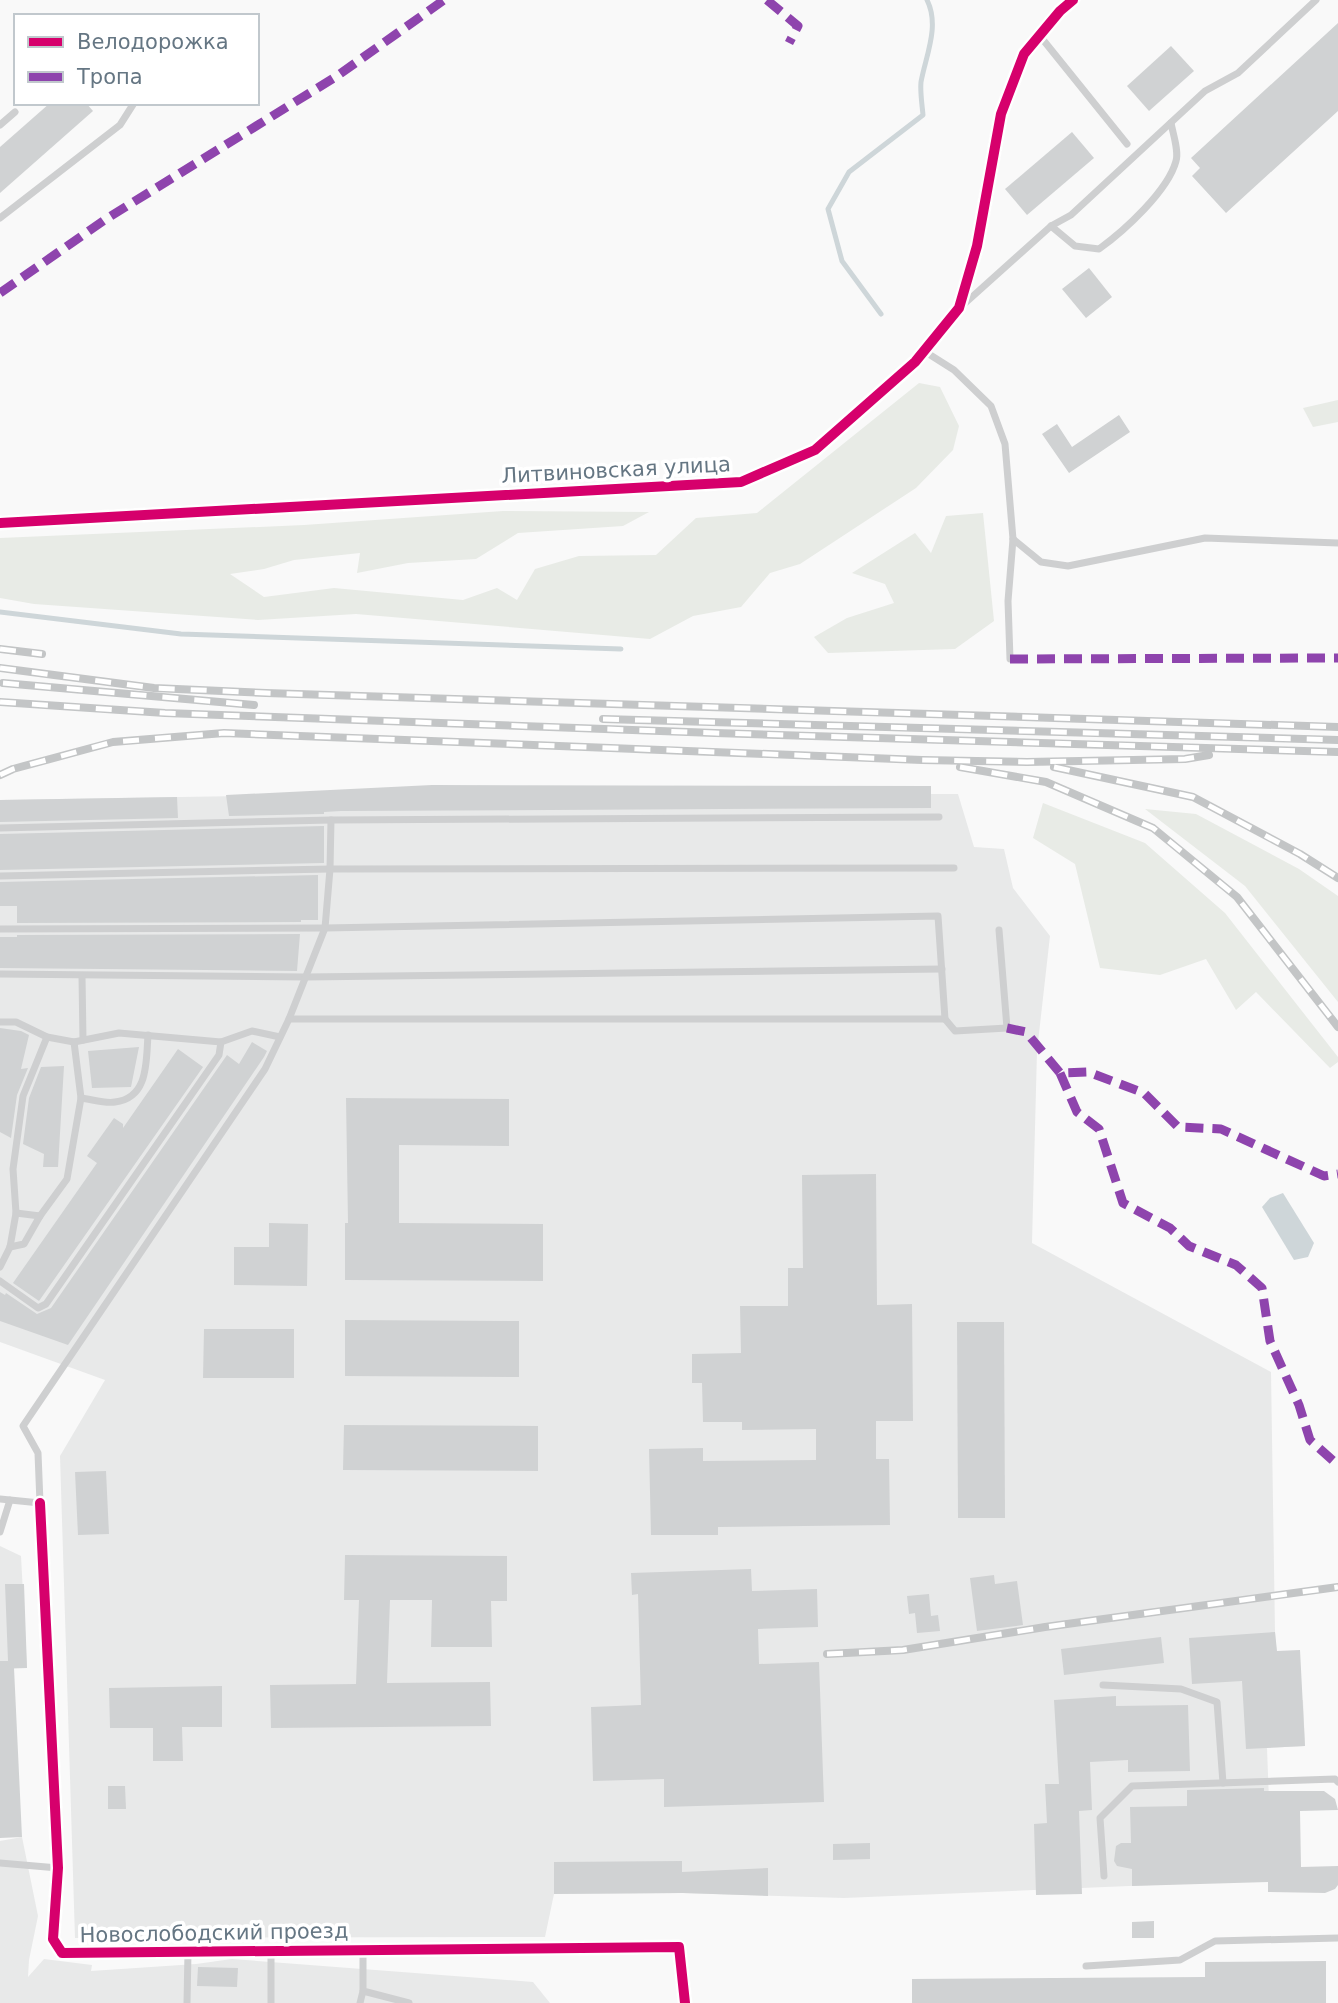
<svg xmlns="http://www.w3.org/2000/svg" width="1338" height="2003" font-family="'DejaVu Sans',sans-serif">
	<rect width="100%" height="100%" fill="#f9f9f9"/>
	<g fill="#e8e9e9">
		<path d="M 432,793 L 958,794 L 974,847 L 1004,849 L 1013,888 L 1050,936 L 1037,1051 L 1032,1243 L 1271,1372 L 1275,1632 L 1280,1701 L 1303,1700 L 1305,1746 L 1267,1748 L 1272,1880 L 844,1898 L 682,1893 L 554,1894 L 545,1937 L 75,1938 L 60,1456 L 105,1380 L 0,1342 L 0,800 Z"/>
		<path d="M 0,1546 L 21,1556 L 27,1668 L 14,1669 L 0,1785 Z"/>
		<path d="M 22,1837 L 38,1916 L 29,1960 L 28,1977 L 44,1959 L 92,1965 L 91,1971 L 196,1964 L 232,1959 L 533,1982 L 550,2003 L 0,2003 L 0,1841 Z"/>
	</g>
	<g fill="#e8ebe6">
		<path d="M 919,383 L 940,387 L 959,426 L 953,450 L 916,488 L 800,564 L 770,573 L 741,607 L 693,616 L 650,639 L 356,614 L 258,620 L 34,604 L 0,598 L 0,538 L 304,525 L 503,511 L 649,512 L 623,526 L 518,533 L 476,559 L 408,563 L 357,573 L 360,553 L 294,560 L 264,569 L 230,574 L 264,597 L 334,588 L 463,600 L 497,588 L 517,600 L 535,569 L 579,556 L 656,555 L 696,518 L 757,513 Z"/>
		<path d="M 1338,400 L 1338,422 L 1313,427 L 1303,408 Z"/>
		<path d="M 983,513 L 994,621 L 955,649 L 828,653 L 814,637 L 847,618 L 894,603 L 885,584 L 852,573 L 915,533 L 931,553 L 946,516 Z"/>
		<path d="M 1043,803 L 1145,843 L 1225,913 L 1338,1057 L 1338,1062 L 1330,1068 L 1256,992 L 1236,1010 L 1206,959 L 1160,975 L 1100,968 L 1075,864 L 1033,838 Z"/>
		<path d="M 1145,809 L 1196,814 L 1299,869 L 1338,896 L 1338,1002 L 1245,886 Z"/>
	</g>
	<path fill="#ced6d9" d="M 1283,1193 L 1314,1243 L 1308,1257 L 1294,1260 L 1262,1207 L 1270,1198 Z"/>
	<g fill="none" stroke-linecap="round" stroke-linejoin="round">
		<g stroke="#ced6d9" stroke-width="5">
			<path d="M 881,314 L 842,261 L 828,209 L 849,172 L 923,115 C 922,104 920,92 921,82 C 926,55 940,26 927,0"/>
			<path d="M 0,612 L 181,634 L 621,649"/>
		</g>
	</g>
	<g fill="#d0d2d3">
		<path d="M 1338,23 L 1338,111 L 1226,213 L 1192,176 L 1200,168 L 1191,158 Z"/>
		<path d="M 1171,46 L 1194,71 L 1149,111 L 1127,86 Z"/>
		<path d="M 50,103 L 86,103 L 93,111 L 0,193 L 0,147 Z"/>
		<path d="M 1072,132 L 1094,158 L 1027,215 L 1005,189 Z"/>
		<path d="M 1089,268 L 1112,297 L 1086,318 L 1062,289 Z"/>
		<path d="M 1119,415 L 1130,432 L 1069,473 L 1042,434 L 1057,424 L 1072,447 Z"/>
		<path d="M 432,785 L 931,786 L 931,808 L 341,811 L 324,812 L 324,814 L 229,816 L 226,795 Z"/>
		<path d="M 177,797 L 178,818 L 0,822 L 0,800 Z"/>
		<path d="M 324,826 L 324,863 L 0,870 L 0,834 Z"/>
		<path d="M 318,875 L 318,920 L 301,920 L 301,922 L 17,923 L 17,906 L 0,906 L 0,882 Z"/>
		<path d="M 300,934 L 297,971 L 0,968 L 0,937 L 17,937 L 17,935 Z"/>
		<path d="M 0,1028 L 21,1031 L 29,1035 L 21,1069 L 28,1068 L 17,1095 L 11,1138 L 0,1132 Z"/>
		<path d="M 252,1042 L 267,1051 L 264,1057 L 68,1345 L 0,1321 L 0,1292 L 5,1295 L 6,1293 L 37,1314 L 51,1308 L 227,1055 L 239,1064 Z"/>
		<path d="M 139,1047 L 131,1087 L 92,1088 L 88,1051 Z"/>
		<path d="M 178,1049 L 203,1067 L 39,1301 L 13,1283 L 97,1163 L 87,1156 L 114,1118 L 123,1124 L 123,1128 Z"/>
		<path d="M 64,1066 L 58,1167 L 43,1167 L 44,1154 L 23,1144 L 29,1098 L 41,1067 Z"/>
		<path d="M 346,1098 L 509,1099 L 509,1146 L 399,1145 L 399,1223 L 543,1224 L 543,1281 L 345,1280 L 345,1223 L 348,1223 Z"/>
		<path d="M 876,1174 L 877,1305 L 912,1304 L 913,1421 L 876,1421 L 876,1459 L 889,1459 L 890,1525 L 718,1527 L 718,1535 L 651,1535 L 649,1449 L 703,1448 L 703,1461 L 816,1460 L 816,1429 L 742,1430 L 742,1422 L 703,1422 L 702,1383 L 692,1383 L 692,1354 L 741,1353 L 740,1306 L 788,1306 L 788,1268 L 803,1268 L 802,1175 Z"/>
		<path d="M 269,1223 L 308,1224 L 307,1286 L 234,1285 L 234,1247 L 269,1247 Z"/>
		<path d="M 345,1320 L 519,1321 L 519,1377 L 345,1376 Z"/>
		<path d="M 957,1322 L 1004,1322 L 1005,1518 L 958,1518 Z"/>
		<path d="M 204,1329 L 294,1329 L 294,1378 L 203,1378 Z"/>
		<path d="M 344,1425 L 538,1426 L 538,1471 L 343,1470 Z"/>
		<path d="M 106,1471 L 109,1534 L 78,1535 L 75,1472 Z"/>
		<path d="M 345,1555 L 507,1556 L 507,1601 L 491,1601 L 492,1647 L 431,1647 L 432,1600 L 390,1600 L 387,1683 L 490,1682 L 491,1726 L 271,1728 L 270,1685 L 356,1684 L 359,1600 L 344,1600 Z"/>
		<path d="M 751,1569 L 752,1591 L 817,1589 L 818,1627 L 758,1629 L 759,1664 L 819,1662 L 824,1802 L 664,1807 L 664,1779 L 593,1781 L 591,1707 L 641,1705 L 638,1594 L 632,1595 L 631,1573 Z"/>
		<path d="M 994,1575 L 995,1584 L 1017,1581 L 1023,1625 L 977,1631 L 970,1578 Z"/>
		<path d="M 5,1584 L 24,1584 L 27,1668 L 14,1668 L 22,1837 L 0,1838 L 0,1661 L 8,1661 Z"/>
		<path d="M 929,1594 L 931,1616 L 938,1615 L 940,1631 L 917,1633 L 915,1613 L 909,1614 L 907,1596 Z"/>
		<path d="M 1275,1632 L 1277,1651 L 1300,1650 L 1305,1746 L 1246,1749 L 1242,1681 L 1192,1684 L 1189,1638 Z"/>
		<path d="M 1161,1637 L 1164,1663 L 1064,1675 L 1061,1649 Z"/>
		<path d="M 222,1686 L 222,1727 L 182,1727 L 183,1761 L 153,1761 L 153,1728 L 110,1728 L 109,1688 Z"/>
		<path d="M 1116,1696 L 1116,1706 L 1188,1705 L 1190,1771 L 1128,1772 L 1128,1760 L 1090,1762 L 1092,1810 L 1079,1811 L 1082,1894 L 1036,1895 L 1034,1824 L 1047,1823 L 1045,1784 L 1059,1784 L 1054,1700 Z"/>
		<path d="M 108,1786 L 125,1786 L 126,1809 L 108,1809 Z"/>
		<path d="M 1264,1788 L 1264,1791 L 1324,1791 L 1335,1799 L 1338,1810 L 1300,1811 L 1301,1867 L 1338,1866 L 1338,1885 L 1335,1889 L 1325,1893 L 1268,1892 L 1268,1882 L 1132,1886 L 1132,1869 L 1117,1866 L 1114,1861 L 1116,1846 L 1121,1843 L 1131,1843 L 1130,1807 L 1187,1806 L 1187,1790 Z"/>
		<path d="M 870,1843 L 870,1859 L 833,1860 L 833,1844 Z"/>
		<path d="M 682,1861 L 682,1872 L 768,1868 L 768,1896 L 683,1893 L 554,1894 L 554,1862 Z"/>
		<path d="M 1154,1921 L 1154,1938 L 1132,1938 L 1132,1922 Z"/>
		<path d="M 1326,1961 L 1326,2003 L 912,2003 L 912,1979 L 1205,1977 L 1205,1962 Z"/>
		<path d="M 198,1967 L 238,1968 L 237,1987 L 197,1986 Z"/>
	</g>
	<g fill="none" stroke-linecap="round" stroke-linejoin="round">
		<g stroke="#cecfd0" stroke-width="7">
			<path d="M 1040,36 L 1127,144"/>
			<path d="M 0,125 L 15,112"/>
			<path d="M 0,218 L 120,125 L 134,103"/>
			<path d="M 1051,226 L 1075,246 L 1099,249 C 1124,231 1168,191 1176,161 C 1179,151 1173,134 1171,123"/>
			<path d="M 963,305 L 1051,226 L 1071,215 L 1205,91 L 1238,73 L 1316,0"/>
			<path d="M 924,351 L 954,370 L 991,406 L 1005,444 L 1013,539 L 1008,601 L 1010,659"/>
			<path d="M 1013,539 L 1041,562 L 1068,566 L 1205,538 L 1338,543"/>
			<path d="M 0,828 L 331,820 L 939,817"/>
			<path d="M 0,876 L 330,869 L 954,868"/>
			<path d="M 0,929 L 325,928 L 938,916 L 945,1019 L 289,1019"/>
			<path d="M 0,974 L 306,977 L 942,969"/>
			<path d="M 82,976 L 83,1040"/>
			<path d="M 945,1019 L 955,1031 L 1007,1028 L 999,930"/>
			<path d="M 0,1022 L 16,1022 L 47,1037 L 74,1042 L 119,1033 L 221,1042 L 252,1031 L 280,1037"/>
			<path d="M 81,1098 C 91,1099 105,1104 115,1102 C 149,1098 146,1061 148,1035"/>
			<path d="M 16,1213 L 40,1216"/>
			<path d="M 10,1247 L 24,1244 L 40,1216 L 67,1179 L 81,1098 L 74,1042"/>
			<path d="M 0,1267 L 10,1247 L 16,1213 L 13,1169 L 23,1096 L 47,1037"/>
			<path d="M 0,1281 L 38,1308 L 46,1304 L 219,1055 L 221,1042"/>
			<path d="M 0,1499 L 40,1503 L 38,1453 L 23,1426 L 265,1069 L 289,1019 L 325,928 L 330,869 L 331,820"/>
			<path d="M 0,1532 L 10,1500"/>
			<path d="M 1103,1685 L 1181,1689 L 1217,1702 L 1223,1783"/>
			<path d="M 0,1863 L 58,1868"/>
			<path d="M 1104,1876 L 1100,1818 L 1132,1786 L 1335,1779 L 1338,1782"/>
			<path d="M 363,1950 L 363,1991 L 409,2003"/>
			<path d="M 1086,1966 L 1180,1960 L 1215,1941 L 1338,1938"/>
			<path d="M 187,2003 L 188,1952"/>
			<path d="M 271,2003 L 271,1951"/>
			<path d="M 360,2003 L 363,1991"/>
		</g>
		<g stroke="#cecfd0" stroke-width="14">
			<path d="M 0,523 L 741,482 L 815,450 L 915,362 L 959,308 L 977,246 L 1001,114 L 1024,54 L 1060,11 L 1073,0"/>
			<path d="M 40,1503 L 58,1868 L 53,1939 L 62,1953 L 679,1947 L 685,2003"/>
		</g>
		<g stroke="#c3c5c6" stroke-width="8">
			<g id="rail">
				<path d="M 0,649 L 42,654"/>
				<path d="M 0,668 L 154,688 L 266,693 L 1338,727"/>
				<path d="M 3,683 L 254,705"/>
				<path d="M 0,702 L 165,713 L 715,733 L 1338,752"/>
				<path d="M 603,719 L 1338,740"/>
				<path d="M 960,767 L 1046,782 L 1153,828 L 1237,897 L 1338,1027"/>
				<path d="M 1054,767 L 1193,797 L 1300,854 L 1338,878"/>
				<path d="M 0,775 L 13,769 L 113,742 L 224,733 L 922,760 L 1027,762 L 1185,759 L 1209,755"/>
				<path d="M 827,1654 L 903,1650 L 1045,1627 L 1338,1587"/>
			</g>
		</g>
		<use href="#rail" stroke="#fff" stroke-width="5" stroke-dasharray="16" stroke-linecap="butt"/>
		<g stroke="#8e44ad" stroke-width="9" stroke-dasharray="18 9" stroke-linecap="butt">
			<path d="M 767,0 L 798,26 L 789,43"/>
			<path d="M 0,293 L 106,219 L 337,76 L 444,0"/>
			<path d="M 1010,659 L 1338,658"/>
			<path d="M 1007,1028 L 1026,1032 L 1060,1073 L 1088,1072 L 1144,1093 L 1178,1127 L 1221,1129 L 1324,1176 L 1338,1174"/>
			<path d="M 1060,1073 L 1077,1112 L 1099,1129 L 1123,1203 L 1170,1228 L 1189,1246 L 1236,1265 L 1262,1288 L 1270,1341 L 1299,1405 L 1310,1440 L 1338,1465"/>
		</g>
		<g stroke="#fff" stroke-width="15">
			<g id="cycleway">
				<path d="M 0,523 L 741,482 L 815,450 L 915,362 L 959,308 L 977,246 L 1001,114 L 1024,54 L 1060,11 L 1073,0"/>
				<path d="M 40,1503 L 58,1868 L 53,1939 L 62,1953 L 679,1947 L 685,2003"/>
			</g>
		</g>
		<use href="#cycleway" stroke="#d6006c" stroke-width="10"/>
	</g>
	<g text-anchor="middle" dominant-baseline="central" stroke-width="7" stroke-linejoin="round" paint-order="stroke">
		<g font-size="21" fill="#657683" stroke="#fff">
			<text transform="translate(616 470) rotate(-3)">Литвиновская улица</text>
			<text transform="translate(214 1933) rotate(-1)">Новослободский проезд</text>
		</g>
	</g>
	<rect x="14" y="14" width="245" height="91" fill="#ffffff" stroke="#c1c8cd" stroke-width="2"/>
	<rect x="28" y="37" width="35" height="10" fill="#d6006c" stroke="#c1c8cd" stroke-width="2"/>
	<text x="77" y="49" font-size="21" fill="#657683">Велодорожка</text>
	<rect x="28" y="72" width="35" height="10" fill="#8e44ad" stroke="#c1c8cd" stroke-width="2"/>
	<text x="77" y="84" font-size="21" fill="#657683">Тропа</text>
</svg>
